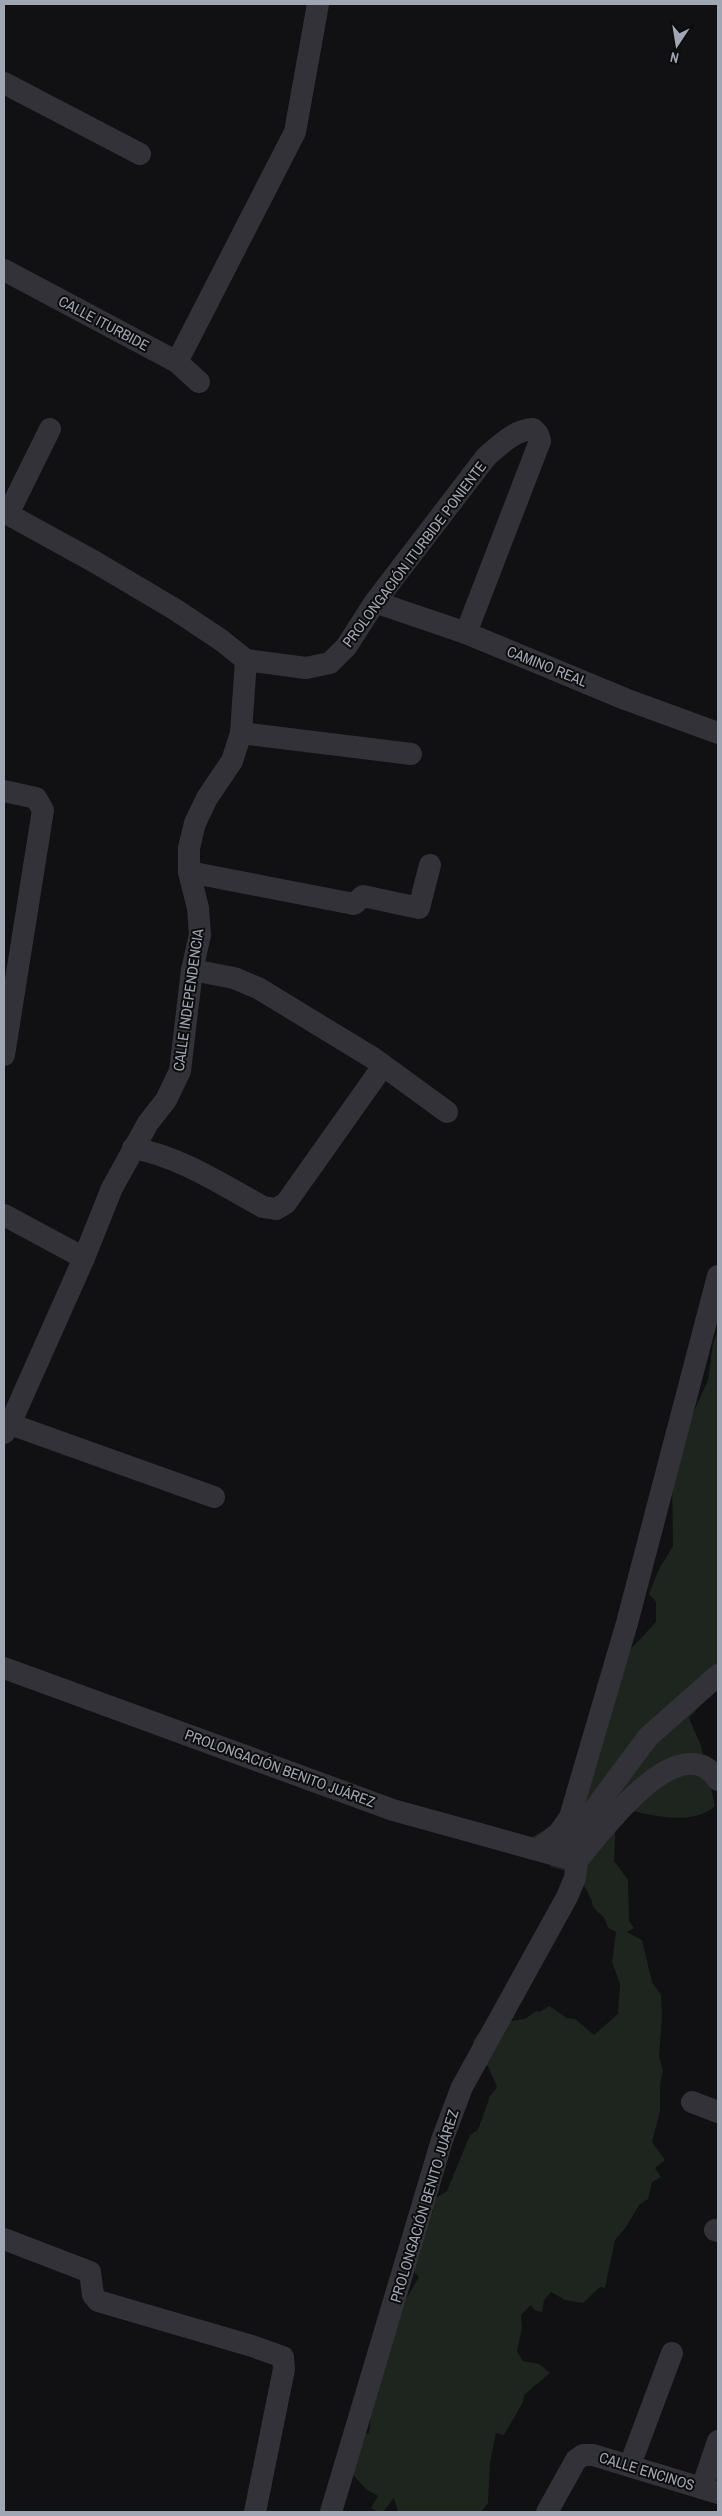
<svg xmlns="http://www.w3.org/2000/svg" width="722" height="2516" font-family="'Archivo Narrow',sans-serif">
	<rect width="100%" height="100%" fill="#111113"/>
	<path fill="#1d251e" d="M 718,1331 L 718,1686 L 689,1718 L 701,1746 L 715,1806 C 693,1826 654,1816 629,1810 L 616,1817 L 614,1861 L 628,1880 L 629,1921 L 634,1928 L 627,1932 L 642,1940 L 652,1982 L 661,1995 L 662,2017 L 659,2056 L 663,2071 L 660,2085 L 660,2111 L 652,2142 L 665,2160 L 655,2168 L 661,2177 L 652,2182 L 648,2199 L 639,2205 L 626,2227 L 615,2240 L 605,2288 L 600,2287 L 583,2303 L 565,2300 L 551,2292 L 544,2300 L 542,2312 L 534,2310 L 531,2305 L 521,2315 L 522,2328 L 517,2351 L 523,2361 L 539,2364 L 550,2373 L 524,2395 L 523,2402 L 504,2435 L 496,2433 L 490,2462 L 488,2503 L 481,2512 L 398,2512 L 394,2498 L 383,2512 L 377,2512 L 371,2508 L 378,2496 L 367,2490 L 353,2475 L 356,2436 L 369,2433 L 372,2402 L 406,2299 L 419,2277 L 414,2272 L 423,2230 L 433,2211 L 434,2199 L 447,2191 L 470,2135 L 478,2130 L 490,2096 L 497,2087 L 488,2066 L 476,2065 L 473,2041 L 484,2025 L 525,2019 L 536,2011 L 540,2012 L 549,2006 L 567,2018 L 575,2019 L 594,2035 L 618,2014 L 620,1984 L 612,1962 L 616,1932 L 608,1928 C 603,1910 599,1917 593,1906 C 592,1904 592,1901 591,1899 C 583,1879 570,1870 550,1867 L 553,1856 L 532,1837 L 554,1825 L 567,1810 L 615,1666 L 656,1622 L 656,1602 L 649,1594 L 659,1569 L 673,1546 L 672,1471 L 683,1436 L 708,1380 L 713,1343 Z"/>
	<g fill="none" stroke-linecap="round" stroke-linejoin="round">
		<g stroke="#323238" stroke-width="22">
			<path d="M 4,83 L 140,154"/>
			<path d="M 4,270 L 177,362 L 199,382"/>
			<path d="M 177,362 L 295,132 L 318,4"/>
			<path d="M 4,512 L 95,562 L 176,610 L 221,640 L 246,660 L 306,668 L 330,663 L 346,647 L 375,602 L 486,457 C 500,445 514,430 533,429 L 538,434 L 540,441 L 466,633"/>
			<path d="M 8,514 L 50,429"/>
			<path d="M 375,602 L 466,633 L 625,699 L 718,733"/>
			<path d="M 241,733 L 411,754"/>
			<path d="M 4,791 L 36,798 L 43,810 L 4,1055"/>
			<path d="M 189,872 L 354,904 L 363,896 L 419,908 L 430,865"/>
			<path d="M 192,970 L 234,978 L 258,988 L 373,1058 L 447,1112"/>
			<path d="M 133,1148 C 181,1157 221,1184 263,1207 L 276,1209 L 286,1203 L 383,1066"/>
			<path d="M 4,1215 L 84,1258"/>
			<path d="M 10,1424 L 214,1497"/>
			<path d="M 4,1433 L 10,1424 L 84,1258 L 112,1188 L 148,1123 L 166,1100 L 180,1071 L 192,970 L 200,935 L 198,908 L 189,872 L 189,848 L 195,823 L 207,798 L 232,761 L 241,733 L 246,660"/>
			<path d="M 4,1668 L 393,1810 L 577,1861 C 600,1833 680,1723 718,1780"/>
			<path d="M 567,1846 L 648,1737 L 718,1675"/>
			<path d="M 538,1849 L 559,1833 L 570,1817 L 627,1623 L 718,1276"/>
			<path d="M 692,2102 L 718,2112"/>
			<path d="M 715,2230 L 718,2231"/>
			<path d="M 4,2239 L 90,2272 L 93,2295 L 98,2301 L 252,2346 L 283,2357 L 284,2369 L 255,2512"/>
			<path d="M 630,2465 L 672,2353"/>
			<path d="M 702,2488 L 718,2441"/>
			<path d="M 331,2512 L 442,2140 L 462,2087 L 567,1897 L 575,1878 L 577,1861"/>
			<path d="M 547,2512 L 576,2460 L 583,2455 L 593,2455 L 718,2493"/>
		</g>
	</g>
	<g text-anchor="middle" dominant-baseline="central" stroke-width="4" stroke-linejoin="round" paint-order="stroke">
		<g font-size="15" fill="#a1a6b4" stroke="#0c0c0d">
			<text transform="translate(104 323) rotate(28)">CALLE ITURBIDE</text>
			<text transform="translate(414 554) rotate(-53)">PROLONGACIÓN ITURBIDE PONIENTE</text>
			<text transform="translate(547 666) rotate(22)">CAMINO REAL</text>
			<text transform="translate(188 1000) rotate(-82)">CALLE INDEPENDENCIA</text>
			<text transform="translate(280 1768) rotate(20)">PROLONGACIÓN BENITO JUÁREZ</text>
			<text transform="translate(424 2206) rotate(-73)">PROLONGACIÓN BENITO JUÁREZ</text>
			<text transform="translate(647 2471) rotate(17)">CALLE ENCINOS</text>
		</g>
	</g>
	<rect width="722" height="2516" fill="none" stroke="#a1a6b4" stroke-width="10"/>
	<g transform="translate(677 45) rotate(192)" stroke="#0c0c0d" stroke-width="4" paint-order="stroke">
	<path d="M0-4L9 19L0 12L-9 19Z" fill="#a1a6b4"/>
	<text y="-8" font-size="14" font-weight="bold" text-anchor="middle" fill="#a1a6b4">N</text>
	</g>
</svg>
